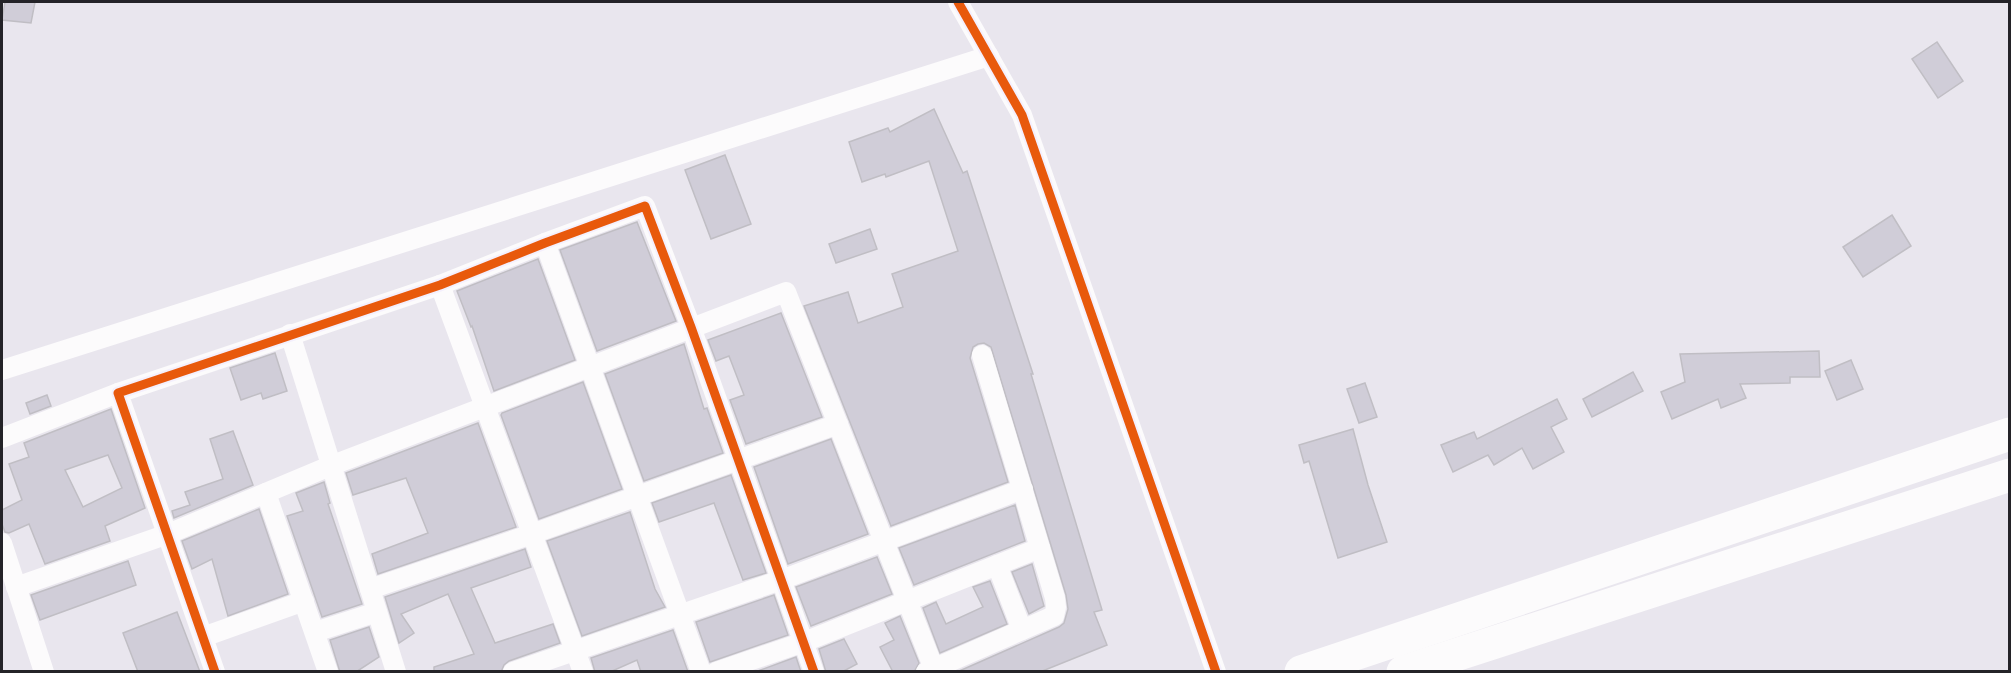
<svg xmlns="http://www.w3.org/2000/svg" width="2011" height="673" font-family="Figtree,sans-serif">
	<rect width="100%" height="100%" fill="#e9e6ee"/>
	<g fill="#d0cdd8" stroke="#c0bec4" stroke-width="1.5" fill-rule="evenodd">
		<path d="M 5,2 L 35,2 L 31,23 L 2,20 Z"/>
		<path d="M 1937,42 L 1963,81 L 1938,98 L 1912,59 Z"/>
		<path d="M 934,109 L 963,173 L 967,171 L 1033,374 L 1031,374 L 1102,610 L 1094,612 L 1107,645 L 1040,672 L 957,672 L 1059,627 L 1064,623 L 1068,609 L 1066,595 L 991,347 L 984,343 L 978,344 L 973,347 L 970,358 L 1008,482 L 891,526 L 804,306 L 848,292 L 858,323 L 903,307 L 892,274 L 958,251 L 929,161 L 886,177 L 885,174 L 862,182 L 849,142 L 888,128 L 890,132 Z"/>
		<path d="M 725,155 L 751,224 L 711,239 L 685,170 Z"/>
		<path d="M 1892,215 L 1911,246 L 1863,277 L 1843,247 Z"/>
		<path d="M 637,222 L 676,321 L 597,351 L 560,250 Z"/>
		<path d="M 870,229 L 877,249 L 836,263 L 829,244 Z"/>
		<path d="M 538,259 L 575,360 L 494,391 L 472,326 L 471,327 L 457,291 Z"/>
		<path d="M 781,313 L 822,417 L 746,444 L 730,400 L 744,395 L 729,356 L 716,361 L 708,340 Z"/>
		<path d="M 684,344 L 704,409 L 707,408 L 723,453 L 644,481 L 605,374 Z"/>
		<path d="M 1819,351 L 1820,377 L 1790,377 L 1790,383 L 1740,384 L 1746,398 L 1721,408 L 1718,399 L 1672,419 L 1661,392 L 1685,382 L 1680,354 Z"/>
		<path d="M 275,353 L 287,391 L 263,399 L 261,393 L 241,400 L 230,368 Z"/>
		<path d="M 1851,360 L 1863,389 L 1837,400 L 1825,371 Z"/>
		<path d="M 1633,372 L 1643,391 L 1592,417 L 1583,399 Z"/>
		<path d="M 583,382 L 622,489 L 539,519 L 501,415 L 502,413 Z"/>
		<path d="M 1365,383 L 1377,417 L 1359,423 L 1347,389 Z"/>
		<path d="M 47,395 L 51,406 L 30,414 L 26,403 Z"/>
		<path d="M 1557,399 L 1567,419 L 1551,427 L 1564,452 L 1533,469 L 1522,448 L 1494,465 L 1488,455 L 1453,472 L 1441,445 L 1474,432 L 1477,439 Z"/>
		<path d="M 111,409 L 145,508 L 105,526 L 110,541 L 45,564 L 29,524 L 9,533 L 5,532 L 2,524 L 2,510 L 22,500 L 9,464 L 29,457 L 24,443 ZM 108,455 L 122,488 L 83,507 L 65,470 Z"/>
		<path d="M 478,423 L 516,527 L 378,574 L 372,554 L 428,533 L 406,478 L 353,495 L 346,473 Z"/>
		<path d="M 1353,429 L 1368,485 L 1387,542 L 1338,558 L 1309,461 L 1304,463 L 1299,445 Z"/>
		<path d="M 233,431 L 253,485 L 174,518 L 172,511 L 190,505 L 185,492 L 223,479 L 210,439 Z"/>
		<path d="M 831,439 L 868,534 L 788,564 L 754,467 Z"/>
		<path d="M 731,475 L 766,573 L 743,580 L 714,503 L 659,522 L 652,503 Z"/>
		<path d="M 324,482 L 330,503 L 328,504 L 362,604 L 322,617 L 287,516 L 303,511 L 296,493 Z"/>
		<path d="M 1015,505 L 1025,541 L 914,585 L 899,548 Z"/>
		<path d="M 259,509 L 288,594 L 228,616 L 212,559 L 192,569 L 182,541 Z"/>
		<path d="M 630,512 L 655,589 L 665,607 L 582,636 L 547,541 Z"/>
		<path d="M 525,549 L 531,567 L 471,588 L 495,643 L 553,624 L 560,643 L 509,661 L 504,665 L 501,672 L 434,672 L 434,667 L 474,654 L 448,594 L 401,614 L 414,633 L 399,643 L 385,597 Z"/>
		<path d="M 877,557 L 892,594 L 811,626 L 796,587 Z"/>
		<path d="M 128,561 L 136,585 L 40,620 L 31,595 Z"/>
		<path d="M 1032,564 L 1044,606 L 1029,614 L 1012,572 Z"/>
		<path d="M 990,581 L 1007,624 L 940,653 L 923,608 L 936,602 L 946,624 L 983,607 L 973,587 Z"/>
		<path d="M 774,595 L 788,635 L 710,662 L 696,622 Z"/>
		<path d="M 177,612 L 200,672 L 138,672 L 123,633 Z"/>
		<path d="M 900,616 L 919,663 L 914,672 L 893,672 L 880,647 L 894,640 L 885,623 Z"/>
		<path d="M 369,627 L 379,657 L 356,672 L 340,672 L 330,640 Z"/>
		<path d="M 673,630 L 688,672 L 641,672 L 637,660 L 610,672 L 595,672 L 591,658 Z"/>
		<path d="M 844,639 L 857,664 L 842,672 L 826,672 L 819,649 Z"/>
		<path d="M 796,657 L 801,672 L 755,672 Z"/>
	</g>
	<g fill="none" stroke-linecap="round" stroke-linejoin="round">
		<g stroke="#fcfbfc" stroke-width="20">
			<path d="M 958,2 L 1022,115 L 1216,672"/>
			<path d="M 545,243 L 701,672"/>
			<path d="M 440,285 L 583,672"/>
			<path d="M 290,334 L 396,672"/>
			<path d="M 2,370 L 989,56"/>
			<path d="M 2,438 L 118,393"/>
			<path d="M 266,493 L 328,672"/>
			<path d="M 2,543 L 44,672"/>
			<path d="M 997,565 L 1022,630"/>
			<path d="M 16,587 L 168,534 L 330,466 L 786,292 L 934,669"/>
			<path d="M 370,589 L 532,534 L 838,424"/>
			<path d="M 315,632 L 377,612"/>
			<path d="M 203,637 L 304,601"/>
			<path d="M 215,672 L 118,393 L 440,285 L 545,243 L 645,206 L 691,327 L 814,672"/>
			<path d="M 513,672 L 781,580 L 1023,489"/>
			<path d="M 716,672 L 804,642 L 1040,548"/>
			<path d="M 926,672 L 1054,616 L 1056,607 L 1055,598 L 982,355"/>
		</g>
		<g stroke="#fcfbfc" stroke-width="33">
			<path d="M 1301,672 L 2010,434"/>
			<path d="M 1403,672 L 2010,475"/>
		</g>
		<g stroke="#f4f0fd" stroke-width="13">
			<g id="cycleway">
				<path d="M 958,2 L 1022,115 L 1216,672"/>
				<path d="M 215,672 L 118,393 L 440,285 L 545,243 L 645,206 L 691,327 L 814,672"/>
			</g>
		</g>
		<use href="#cycleway" stroke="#e8590c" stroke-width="9"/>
	</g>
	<rect width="2011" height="673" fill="none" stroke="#242328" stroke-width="6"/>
</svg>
